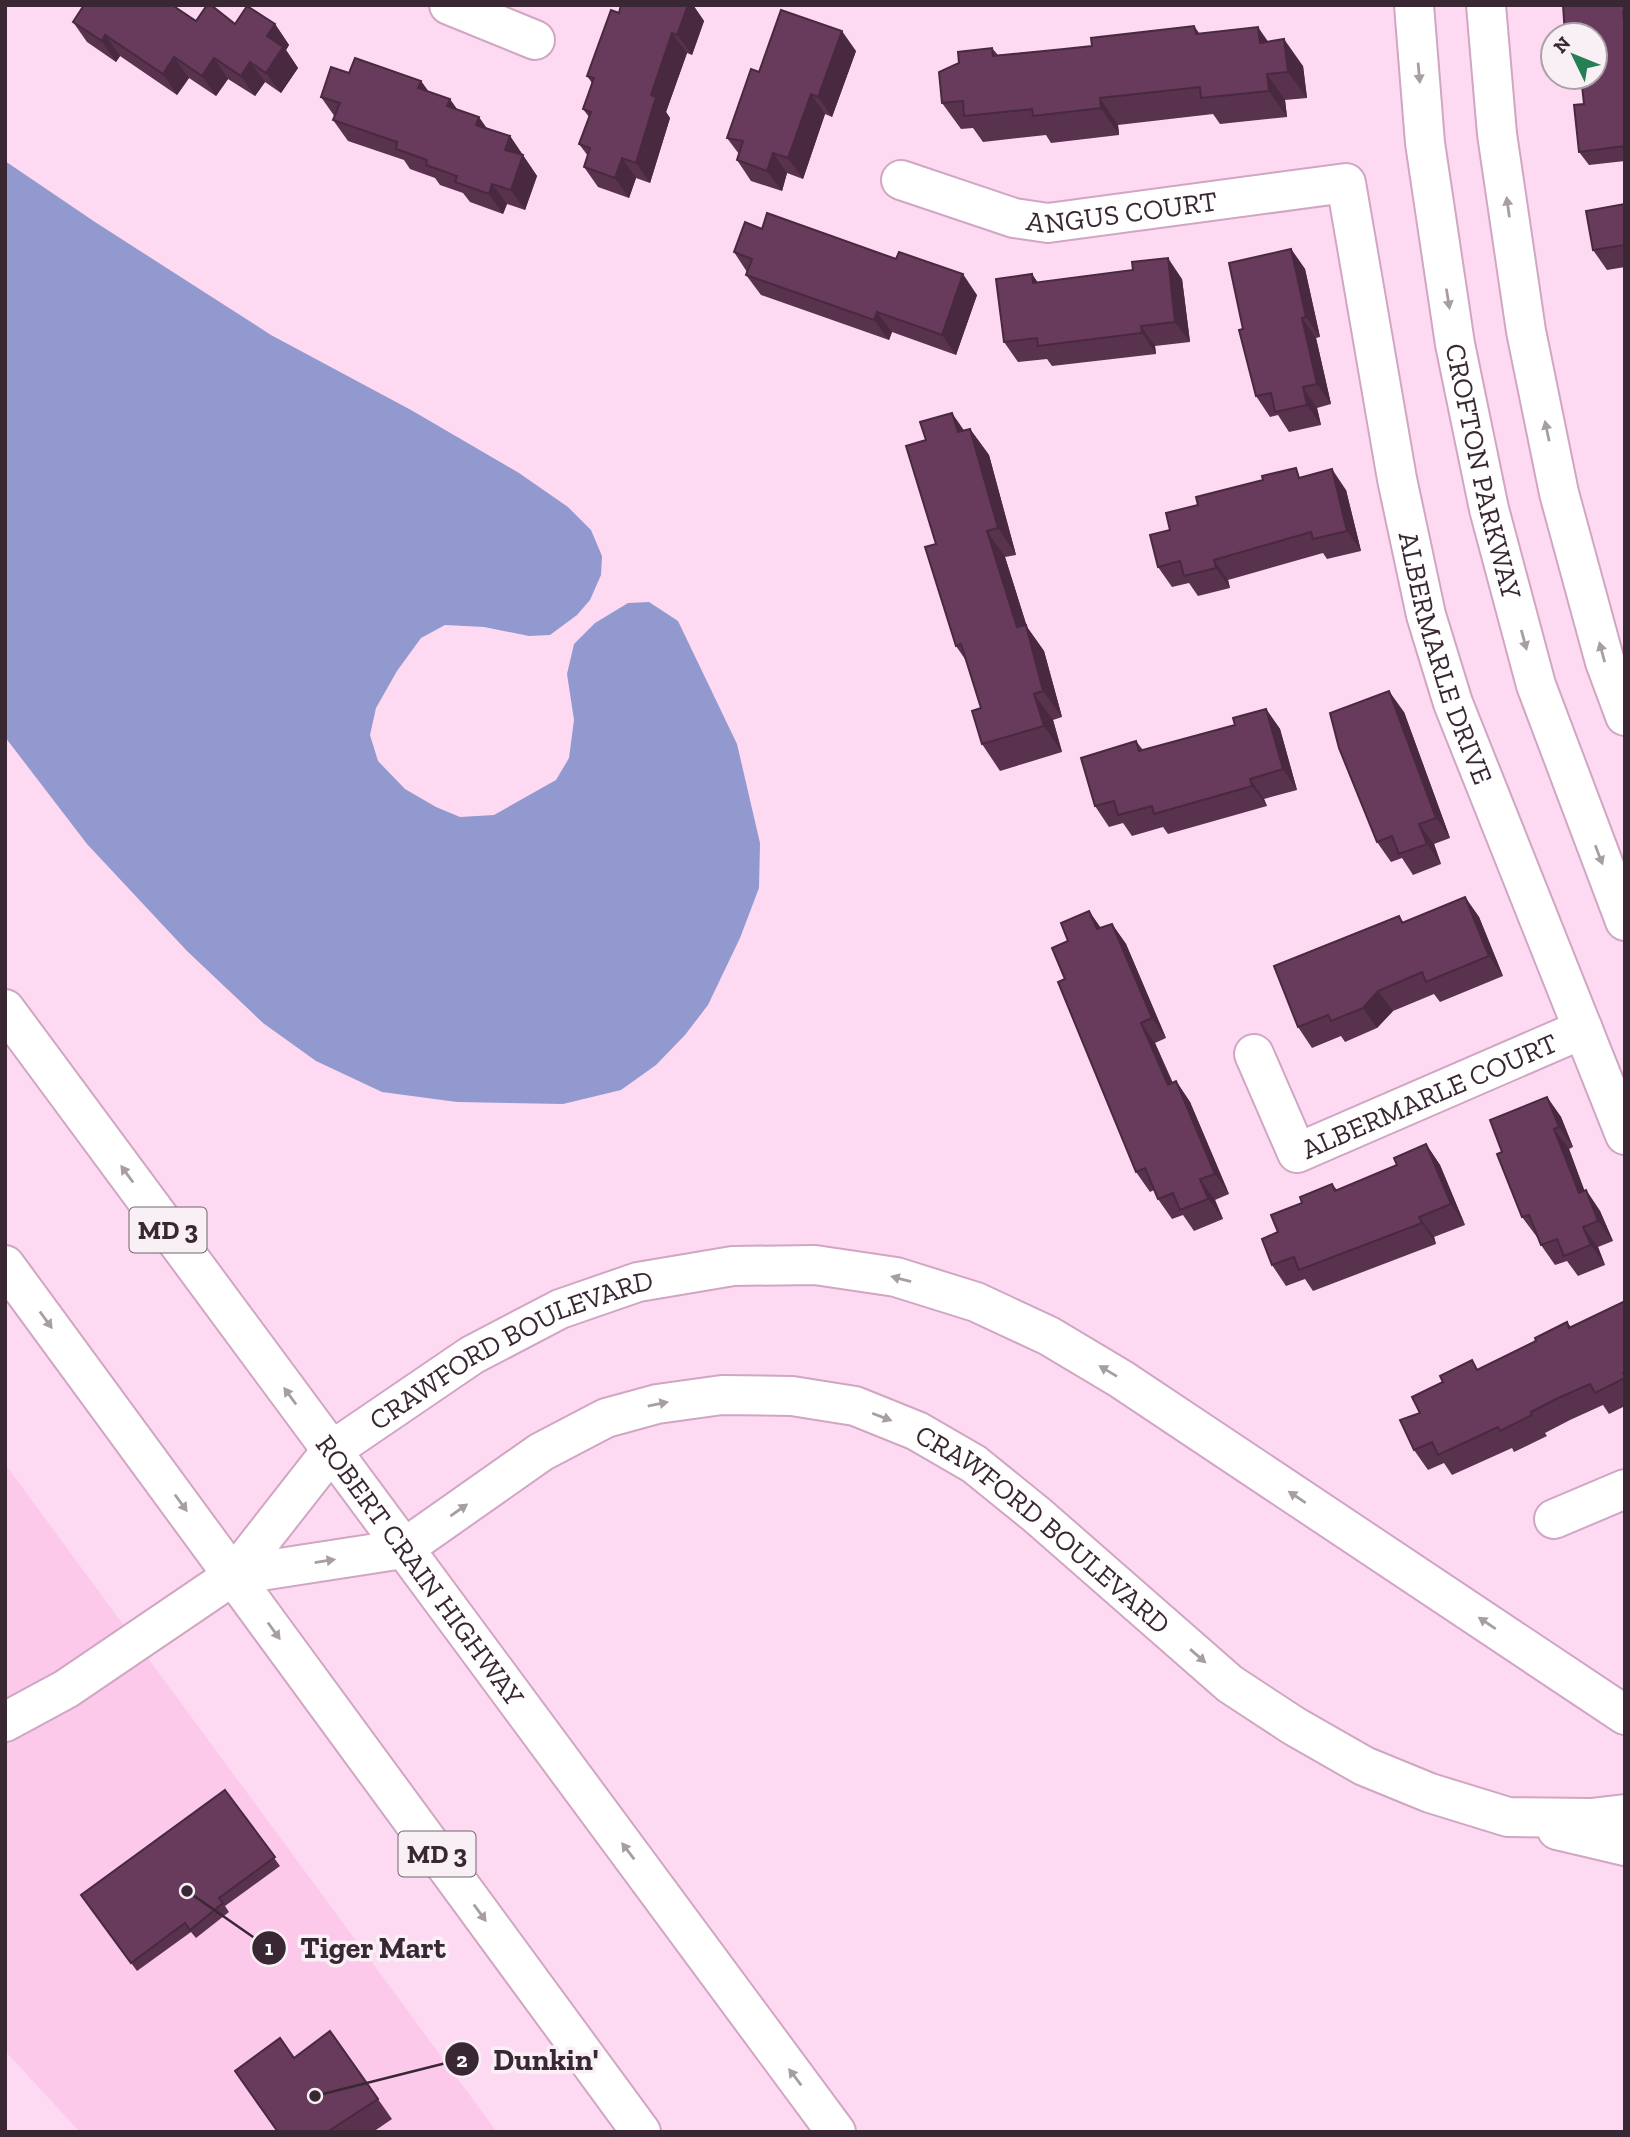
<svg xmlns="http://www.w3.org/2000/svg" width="1630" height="2137" font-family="'Zilla Slab',serif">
	<rect width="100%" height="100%" fill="#fedaf2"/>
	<path fill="#fcc9eb" d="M 5,1464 L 497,2132 L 80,2132 L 5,2051 Z"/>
	<path fill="#9199cf" d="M 5,161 L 95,222 L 271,335 L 411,410 L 519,473 L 568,507 L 591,530 L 602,556 L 601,575 L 590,600 L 577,615 L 550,635 L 529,636 L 484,627 L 445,625 L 421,638 L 397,671 L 376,708 L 370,735 L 378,761 L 405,789 L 436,807 L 460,817 L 494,815 L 556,780 L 569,758 L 574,720 L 567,674 L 574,644 L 595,623 L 628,603 L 649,602 L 678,621 L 737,744 L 760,843 L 759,888 L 740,938 L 708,1005 L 685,1035 L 656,1065 L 621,1090 L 563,1104 L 457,1102 L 382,1092 L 316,1061 L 263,1023 L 187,951 L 87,844 L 5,737 Z"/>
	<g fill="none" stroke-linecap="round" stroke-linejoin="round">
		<g stroke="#d0a6c3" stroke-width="42">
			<g id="street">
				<path d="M 449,5 L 535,40"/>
				<path id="s1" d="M 901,180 L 1014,218 L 1048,223 L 1346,183 L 1397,479 L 1426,615 L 1453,703 L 1625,1135"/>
				<path id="s2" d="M 1254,1054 L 1297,1153 L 1583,1029"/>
				<path d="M 1554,1519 L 1625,1489"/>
				<path d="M 5,1722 L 66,1689 L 234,1575"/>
			</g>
		</g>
		<g stroke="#d0a6c3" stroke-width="42">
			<g id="secondary">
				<path id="s3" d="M 1414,5 L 1425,143 L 1455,344 L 1489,509 L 1536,685 L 1625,921"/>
				<path d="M 1486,5 L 1497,134 L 1526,331 L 1559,493 L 1605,662 L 1625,716"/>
				<path id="s4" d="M 234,1575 L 331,1451 L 472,1355 L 560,1309 L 638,1282 L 733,1266 L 815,1265 L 896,1277 L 976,1302 L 1049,1336 L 1121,1379 L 1625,1715"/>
				<path id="s5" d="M 234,1575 L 403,1549 L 541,1452 L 606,1418 L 657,1404 L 722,1395 L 792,1396 L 855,1406 L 917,1431 L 974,1464 L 1037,1515 L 1230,1684 L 1294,1726 L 1364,1766 L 1430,1793 L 1508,1817 L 1591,1818 L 1625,1814"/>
				<path d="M 1557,1830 L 1625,1846"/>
			</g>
		</g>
		<g stroke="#d0a6c3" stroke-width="42">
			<g id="highway">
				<path id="s6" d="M 5,1009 L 836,2132"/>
				<path d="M 5,1265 L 641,2132"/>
			</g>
		</g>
		<use href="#street" stroke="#fff" stroke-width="38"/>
		<use href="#secondary" stroke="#fff" stroke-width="38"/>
		<use href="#highway" stroke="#fff" stroke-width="38"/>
	</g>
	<g fill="#59324e">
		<path d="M 693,5 L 704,21 L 692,55 L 687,53 L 666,112 L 670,118 L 650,183 L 636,178 L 629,198 L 598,187 L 584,167 L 588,156 L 579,144 L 589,117 L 583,109 L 592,83 L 587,76 L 619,13 Z"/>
		<path d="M 1625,5 L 1625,161 L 1589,165 L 1579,152 L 1584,104 L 1595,35 L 1565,35 Z"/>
		<path d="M 196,21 L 235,24 L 275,24 L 289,45 L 286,50 L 298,68 L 281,93 L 265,82 L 255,96 L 228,79 L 216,96 L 189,78 L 177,95 L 120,56 L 116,62 L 87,42 L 73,22 Z"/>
		<path d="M 1194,26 L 1200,34 L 1269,42 L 1303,66 L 1307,98 L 1285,100 L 1287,117 L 1220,124 L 1213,114 L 1118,125 L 1119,135 L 1051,143 L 1046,135 L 983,142 L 973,128 L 961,129 L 942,103 L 992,48 L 998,55 L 1064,49 L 1092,46 Z"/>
		<path d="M 856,51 L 832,117 L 825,114 L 803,179 L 787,173 L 782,191 L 751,181 L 737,160 L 739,154 L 727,138 L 759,72 Z"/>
		<path d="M 349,73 L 421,81 L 429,92 L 487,128 L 510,136 L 537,176 L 525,210 L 507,204 L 503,214 L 470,202 L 463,193 L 440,185 L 435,178 L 410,169 L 404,160 L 348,141 L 333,120 L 335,117 L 321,97 Z"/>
		<path d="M 1625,204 L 1625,267 L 1607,270 L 1593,250 Z"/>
		<path d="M 762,229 L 896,259 L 977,295 L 956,355 L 892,332 L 889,340 L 761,295 L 746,275 L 747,272 L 734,252 Z"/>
		<path d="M 1291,249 L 1305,269 L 1320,337 L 1316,338 L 1331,404 L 1317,408 L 1321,425 L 1289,432 L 1278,415 L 1270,417 L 1256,396 L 1243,329 Z"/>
		<path d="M 1032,274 L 1038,283 L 1182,279 L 1190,342 L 1155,346 L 1156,354 L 1052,366 L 1047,359 L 1018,362 L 1004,342 Z"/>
		<path d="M 970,429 L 989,455 L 1016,555 L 1005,557 L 1027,627 L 1044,651 L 1062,717 L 1053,720 L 1062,752 L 1000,771 L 982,744 L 981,708 L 967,662 L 956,646 L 936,544 L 964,430 Z"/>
		<path d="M 1302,477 L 1346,490 L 1361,551 L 1327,559 L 1323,553 L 1228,580 L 1230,588 L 1198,596 L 1189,583 L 1172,587 L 1158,567 L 1170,530 Z"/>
		<path d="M 1266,709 L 1280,729 L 1297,790 L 1264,799 L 1267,806 L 1168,834 L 1163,827 L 1132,836 L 1123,823 L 1109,827 L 1095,806 L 1136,741 L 1143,750 L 1235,725 Z"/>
		<path d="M 1404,712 L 1450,838 L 1434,844 L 1441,864 L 1413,875 L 1402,858 L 1391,862 L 1377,842 Z"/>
		<path d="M 1465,897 L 1479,917 L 1503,976 L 1440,1002 L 1434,994 L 1393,1011 L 1377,1028 L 1345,1042 L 1341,1036 L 1312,1048 L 1298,1027 L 1399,916 L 1404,923 Z"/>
		<path d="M 1089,911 L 1101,928 L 1112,924 L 1126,944 L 1166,1038 L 1155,1043 L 1173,1083 L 1176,1081 L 1190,1102 L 1229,1194 L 1215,1200 L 1223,1219 L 1194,1231 L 1183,1215 L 1172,1219 L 1158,1199 L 1154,1190 L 1150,1192 L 1136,1172 L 1065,979 L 1068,941 Z"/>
		<path d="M 1547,1097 L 1561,1117 L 1573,1147 L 1569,1149 L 1584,1191 L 1586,1190 L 1600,1211 L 1613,1241 L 1598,1247 L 1605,1265 L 1578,1276 L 1567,1261 L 1555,1265 L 1541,1245 L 1538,1237 L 1537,1237 L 1522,1217 L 1502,1152 Z"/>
		<path d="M 1426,1144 L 1440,1165 L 1465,1225 L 1434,1237 L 1436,1244 L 1313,1291 L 1305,1279 L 1286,1286 L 1272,1265 L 1278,1232 L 1302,1203 L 1332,1184 L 1337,1190 L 1397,1165 Z"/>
		<path d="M 1625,1301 L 1625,1406 L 1609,1414 L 1603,1405 L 1570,1420 L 1545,1433 L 1547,1436 L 1514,1452 L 1512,1448 L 1452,1475 L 1444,1463 L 1428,1470 L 1414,1450 L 1420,1413 L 1479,1369 L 1536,1341 L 1567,1322 L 1571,1327 Z"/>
		<path d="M 225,1790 L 280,1866 L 225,1906 L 229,1912 L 196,1938 L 191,1932 L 137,1971 L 81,1895 Z"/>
		<path d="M 330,2031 L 392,2119 L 373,2132 L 278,2132 L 294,2058 Z"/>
	</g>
	<g fill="#492940">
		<path d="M 682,5 L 693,5 L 704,21 L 692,55 L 677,35 Z"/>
		<path d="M 275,24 L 289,45 L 286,50 L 298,68 L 281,93 L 266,73 L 267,36 Z"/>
		<path d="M 1258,27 L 1276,53 L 1260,43 Z"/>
		<path d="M 842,31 L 856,51 L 832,117 L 818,97 Z"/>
		<path d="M 672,33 L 687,53 L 666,112 L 670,118 L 650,183 L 636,163 L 651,95 Z"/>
		<path d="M 105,35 L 120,56 L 116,62 L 102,41 Z"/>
		<path d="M 1284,39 L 1303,66 L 1307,98 L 1288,72 Z"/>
		<path d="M 174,57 L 189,78 L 177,95 L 163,74 Z"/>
		<path d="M 214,58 L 228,79 L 216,96 L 202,76 Z"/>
		<path d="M 250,62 L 265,82 L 255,96 L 241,76 Z"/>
		<path d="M 1267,74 L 1285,100 L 1287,117 L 1269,91 Z"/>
		<path d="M 421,81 L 435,101 L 418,88 Z"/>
		<path d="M 811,94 L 825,114 L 803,179 L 788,158 Z"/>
		<path d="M 1100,98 L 1118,125 L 1119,135 L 1101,108 Z"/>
		<path d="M 450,99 L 464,119 L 447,106 Z"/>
		<path d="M 479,117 L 493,137 L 476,125 Z"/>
		<path d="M 510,136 L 537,176 L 525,210 L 511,190 L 505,150 Z"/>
		<path d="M 773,153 L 787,173 L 782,191 L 767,171 Z"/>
		<path d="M 622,158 L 636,178 L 629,198 L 615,178 Z"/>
		<path d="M 492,184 L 507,204 L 503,214 L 489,194 Z"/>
		<path d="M 1291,249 L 1305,269 L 1320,337 L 1306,317 Z"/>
		<path d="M 1168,258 L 1182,279 L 1190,342 L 1175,322 Z"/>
		<path d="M 963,274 L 977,295 L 956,355 L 942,335 Z"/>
		<path d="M 1032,274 L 1046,295 L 1033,283 Z"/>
		<path d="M 877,312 L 892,332 L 889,340 L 874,320 Z"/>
		<path d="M 1302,318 L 1316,338 L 1331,404 L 1317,384 Z"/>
		<path d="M 1141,326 L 1155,346 L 1156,354 L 1142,333 Z"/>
		<path d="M 1303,387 L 1317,408 L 1321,425 L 1307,405 Z"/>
		<path d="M 952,413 L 970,439 L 958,432 Z"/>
		<path d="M 970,429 L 989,455 L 1016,555 L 998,528 Z"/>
		<path d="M 1332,469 L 1346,490 L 1361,551 L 1347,531 Z"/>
		<path d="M 987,531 L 1005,557 L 1027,627 L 1044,651 L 1062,717 L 1043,691 L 1017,627 Z"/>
		<path d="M 1214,560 L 1228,580 L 1230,588 L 1216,568 Z"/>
		<path d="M 1389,691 L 1404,712 L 1450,838 L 1436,818 Z"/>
		<path d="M 1034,694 L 1053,720 L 1062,752 L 1044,726 Z"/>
		<path d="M 1266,709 L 1280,729 L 1297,790 L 1283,769 Z"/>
		<path d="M 1250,779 L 1264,799 L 1267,806 L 1252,786 Z"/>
		<path d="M 1419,824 L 1434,844 L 1441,864 L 1427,844 Z"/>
		<path d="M 1465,897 L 1479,917 L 1503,976 L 1489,956 Z"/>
		<path d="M 1089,911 L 1103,932 L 1097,929 Z"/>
		<path d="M 1112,924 L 1126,944 L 1166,1038 L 1152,1018 Z"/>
		<path d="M 1378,991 L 1393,1011 L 1377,1028 L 1363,1008 Z"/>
		<path d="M 1141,1023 L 1155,1043 L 1182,1105 L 1168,1085 Z"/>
		<path d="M 1176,1081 L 1190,1102 L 1229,1194 L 1215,1174 Z"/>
		<path d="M 1547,1097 L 1561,1117 L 1573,1147 L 1559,1127 Z"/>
		<path d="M 1554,1129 L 1569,1149 L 1593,1213 L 1579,1193 Z"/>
		<path d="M 1426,1144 L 1440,1165 L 1465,1225 L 1451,1204 Z"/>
		<path d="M 1200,1179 L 1215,1200 L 1223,1219 L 1208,1199 Z"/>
		<path d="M 1586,1190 L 1600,1211 L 1613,1241 L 1598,1221 Z"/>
		<path d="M 1419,1217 L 1434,1237 L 1436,1244 L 1422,1223 Z"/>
		<path d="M 1583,1227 L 1598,1247 L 1605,1265 L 1591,1245 Z"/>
	</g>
	<g fill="#683a5b" stroke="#492940" stroke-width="2">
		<path d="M 84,5 L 172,5 L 196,21 L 207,5 L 211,5 L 235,24 L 247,6 L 275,24 L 267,36 L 283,47 L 266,73 L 250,62 L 241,76 L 214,58 L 202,76 L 174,57 L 163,74 L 105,35 L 102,41 L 73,22 Z"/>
		<path d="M 621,5 L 688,5 L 677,35 L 672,33 L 651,95 L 656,97 L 636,163 L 622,158 L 615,178 L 584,167 L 590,148 L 579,144 L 591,112 L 583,109 L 594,78 L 587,76 L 611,10 L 619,13 Z"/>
		<path d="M 1563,5 L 1625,5 L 1625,12 L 1623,12 L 1625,27 L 1625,146 L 1579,152 L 1574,105 L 1584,104 L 1581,77 L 1595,77 L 1595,35 L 1565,35 Z"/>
		<path d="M 781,10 L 842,31 L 818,97 L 811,94 L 788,158 L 773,153 L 767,171 L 737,160 L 743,141 L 727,138 L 751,69 L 759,72 Z"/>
		<path d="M 1194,26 L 1196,34 L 1258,27 L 1260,43 L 1284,39 L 1288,72 L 1267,74 L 1269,91 L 1201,98 L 1200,87 L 1100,98 L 1101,108 L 1033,116 L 1032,109 L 964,116 L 963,101 L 942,103 L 939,72 L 959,63 L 958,52 L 992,48 L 993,56 L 1064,49 L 1092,46 L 1091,38 Z"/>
		<path d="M 355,58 L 421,81 L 418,88 L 450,99 L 447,106 L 479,117 L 476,125 L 510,136 L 505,150 L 523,155 L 511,190 L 492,184 L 489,194 L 455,182 L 457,176 L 426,165 L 427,160 L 396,149 L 397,142 L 333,120 L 340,103 L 321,97 L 331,67 L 349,73 Z"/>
		<path d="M 1625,204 L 1625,245 L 1593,250 L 1586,211 Z"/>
		<path d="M 767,213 L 896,259 L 899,252 L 963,274 L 942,335 L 877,312 L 874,320 L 746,275 L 752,259 L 734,252 L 745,222 L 762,229 Z"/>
		<path d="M 1291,249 L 1306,317 L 1302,318 L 1317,384 L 1303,387 L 1307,405 L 1275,412 L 1271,393 L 1256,396 L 1239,330 L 1243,329 L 1229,263 Z"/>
		<path d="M 1168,258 L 1175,322 L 1141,326 L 1142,333 L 1038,346 L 1037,338 L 1004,342 L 996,279 L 1032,274 L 1033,283 L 1133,270 L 1132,262 Z"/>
		<path d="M 952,413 L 958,432 L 970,429 L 998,528 L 987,531 L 1017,627 L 1026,625 L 1043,691 L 1034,694 L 1044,726 L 982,744 L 972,711 L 981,708 L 961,644 L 956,646 L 925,547 L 936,544 L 906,446 L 926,440 L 920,422 Z"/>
		<path d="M 1296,468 L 1299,478 L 1332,469 L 1347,531 L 1313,539 L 1311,532 L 1214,560 L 1216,568 L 1184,576 L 1180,561 L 1158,567 L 1150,535 L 1170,530 L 1166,513 L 1198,505 L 1196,497 L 1263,480 L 1262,476 Z"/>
		<path d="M 1389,691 L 1436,818 L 1419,824 L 1427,844 L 1399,854 L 1392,836 L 1377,842 L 1339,748 L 1330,713 Z"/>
		<path d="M 1266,709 L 1283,769 L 1250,779 L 1252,786 L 1154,814 L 1152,806 L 1118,815 L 1114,801 L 1095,806 L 1081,758 L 1136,741 L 1139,751 L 1235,725 L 1233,718 Z"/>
		<path d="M 1465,897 L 1489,956 L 1426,982 L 1422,972 L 1378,991 L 1363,1008 L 1331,1021 L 1328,1015 L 1298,1027 L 1274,966 L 1399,916 L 1402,923 Z"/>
		<path d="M 1089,911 L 1097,929 L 1112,924 L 1152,1018 L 1141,1023 L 1168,1085 L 1176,1081 L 1215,1174 L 1200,1179 L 1208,1199 L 1180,1210 L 1173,1193 L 1158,1199 L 1145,1168 L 1136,1172 L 1058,982 L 1065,979 L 1052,948 L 1068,941 L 1061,923 Z"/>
		<path d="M 1547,1097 L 1559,1127 L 1554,1129 L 1579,1193 L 1586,1190 L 1598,1221 L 1583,1227 L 1591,1245 L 1564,1256 L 1557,1239 L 1541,1245 L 1529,1215 L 1522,1217 L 1497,1154 L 1502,1152 L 1490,1120 Z"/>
		<path d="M 1426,1144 L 1451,1204 L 1419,1217 L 1422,1223 L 1299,1270 L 1294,1257 L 1272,1265 L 1262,1239 L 1278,1232 L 1271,1215 L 1302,1203 L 1300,1197 L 1332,1184 L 1335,1191 L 1397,1165 L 1394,1158 Z"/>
		<path d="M 1625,1301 L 1625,1372 L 1623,1373 L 1625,1378 L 1595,1393 L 1590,1384 L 1556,1399 L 1531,1412 L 1532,1415 L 1500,1431 L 1498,1427 L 1438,1455 L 1432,1442 L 1414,1450 L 1400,1420 L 1420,1413 L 1412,1397 L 1443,1382 L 1440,1376 L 1472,1360 L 1477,1370 L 1536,1341 L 1535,1338 L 1567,1322 L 1569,1328 Z"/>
		<path d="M 225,1790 L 275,1857 L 219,1898 L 223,1903 L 190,1930 L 185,1923 L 131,1963 L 81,1895 Z"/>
		<path d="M 330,2031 L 378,2099 L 327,2132 L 278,2132 L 235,2071 L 280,2038 L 294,2058 Z"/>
	</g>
	<defs><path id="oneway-solid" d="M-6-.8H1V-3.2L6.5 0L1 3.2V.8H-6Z" transform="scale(1.75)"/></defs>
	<g fill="#a69ea3">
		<use href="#oneway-solid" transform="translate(1419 73) rotate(85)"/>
		<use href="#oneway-solid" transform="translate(1508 207) rotate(-98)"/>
		<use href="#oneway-solid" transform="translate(1448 299) rotate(81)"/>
		<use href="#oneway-solid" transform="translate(1547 431) rotate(-102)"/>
		<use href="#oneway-solid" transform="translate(1524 640) rotate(75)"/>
		<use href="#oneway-solid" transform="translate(1602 652) rotate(-105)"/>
		<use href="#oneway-solid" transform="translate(1599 855) rotate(69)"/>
		<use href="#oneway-solid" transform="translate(127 1174) rotate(-126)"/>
		<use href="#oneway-solid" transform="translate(901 1279) rotate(-165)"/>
		<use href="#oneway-solid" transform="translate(46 1320) rotate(54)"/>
		<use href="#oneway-solid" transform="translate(1108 1371) rotate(-149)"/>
		<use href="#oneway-solid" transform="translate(290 1396) rotate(-126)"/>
		<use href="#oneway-solid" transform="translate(658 1404) rotate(-12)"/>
		<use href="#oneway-solid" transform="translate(882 1417) rotate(21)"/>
		<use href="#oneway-solid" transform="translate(1297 1497) rotate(-146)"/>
		<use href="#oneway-solid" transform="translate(181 1503) rotate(54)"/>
		<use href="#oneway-solid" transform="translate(459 1510) rotate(-35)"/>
		<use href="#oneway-solid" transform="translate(325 1561) rotate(-9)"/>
		<use href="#oneway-solid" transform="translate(1487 1623) rotate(-146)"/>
		<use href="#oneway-solid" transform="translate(274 1631) rotate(54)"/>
		<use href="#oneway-solid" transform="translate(1198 1656) rotate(41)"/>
		<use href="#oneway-solid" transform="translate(628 1851) rotate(-127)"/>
		<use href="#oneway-solid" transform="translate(480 1913) rotate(54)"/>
		<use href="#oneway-solid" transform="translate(795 2077) rotate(-127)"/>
	</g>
	<g text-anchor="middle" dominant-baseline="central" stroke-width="7" stroke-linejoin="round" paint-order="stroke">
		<g fill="#f9f0f6" stroke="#73646e" stroke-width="2">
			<rect x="129.5" y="1207.5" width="77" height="45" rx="5"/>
			<rect x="398.5" y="1831.5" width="77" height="45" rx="5"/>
		</g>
		<g font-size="26" font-weight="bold" fill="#392833">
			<text x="168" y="1230">MD 3</text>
			<text x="437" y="1854">MD 3</text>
		</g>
		<g font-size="28" fill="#392833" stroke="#f9f0f6">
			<text stroke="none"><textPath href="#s1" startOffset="228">ANGUS COURT</textPath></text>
			<text stroke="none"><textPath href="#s3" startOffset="472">CROFTON PARKWAY</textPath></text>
			<text stroke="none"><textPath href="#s1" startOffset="940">ALBERMARLE DRIVE</textPath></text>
			<text stroke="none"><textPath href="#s2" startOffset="252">ALBERMARLE COURT</textPath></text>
			<text stroke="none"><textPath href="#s4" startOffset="366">CRAWFORD BOULEVARD</textPath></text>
			<text stroke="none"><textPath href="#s5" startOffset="892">CRAWFORD BOULEVARD</textPath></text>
			<text stroke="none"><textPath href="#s6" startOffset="698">ROBERT CRAIN HIGHWAY</textPath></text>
		</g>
	</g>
	<path fill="none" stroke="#392833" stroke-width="2.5" d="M187 1891L269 1948M315 2096L462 2059"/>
	<g fill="#392833" stroke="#f9f0f6" stroke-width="2.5">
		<circle cx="187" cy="1891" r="7"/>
		<circle cx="315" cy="2096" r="7"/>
		<circle cx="269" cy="1948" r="18"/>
		<circle cx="462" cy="2059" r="18"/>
	</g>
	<g font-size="21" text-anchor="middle" font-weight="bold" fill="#fff">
		<text x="269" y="1955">1</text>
		<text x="462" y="2067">2</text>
	</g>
	<g font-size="30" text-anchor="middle" font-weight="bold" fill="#392833" stroke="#f9f0f6" stroke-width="7" stroke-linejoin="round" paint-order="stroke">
		<text x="373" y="1958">Tiger Mart</text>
		<text x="546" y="2070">Dunkin'</text>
	</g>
	<rect width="1630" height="2137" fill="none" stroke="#392833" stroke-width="14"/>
	<g transform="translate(1574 56) rotate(313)"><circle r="33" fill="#f9f0f6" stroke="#aca0a8" stroke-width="2"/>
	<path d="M0-5L12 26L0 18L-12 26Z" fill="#268055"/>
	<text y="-10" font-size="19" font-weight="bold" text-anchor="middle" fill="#392833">N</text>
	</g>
</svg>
